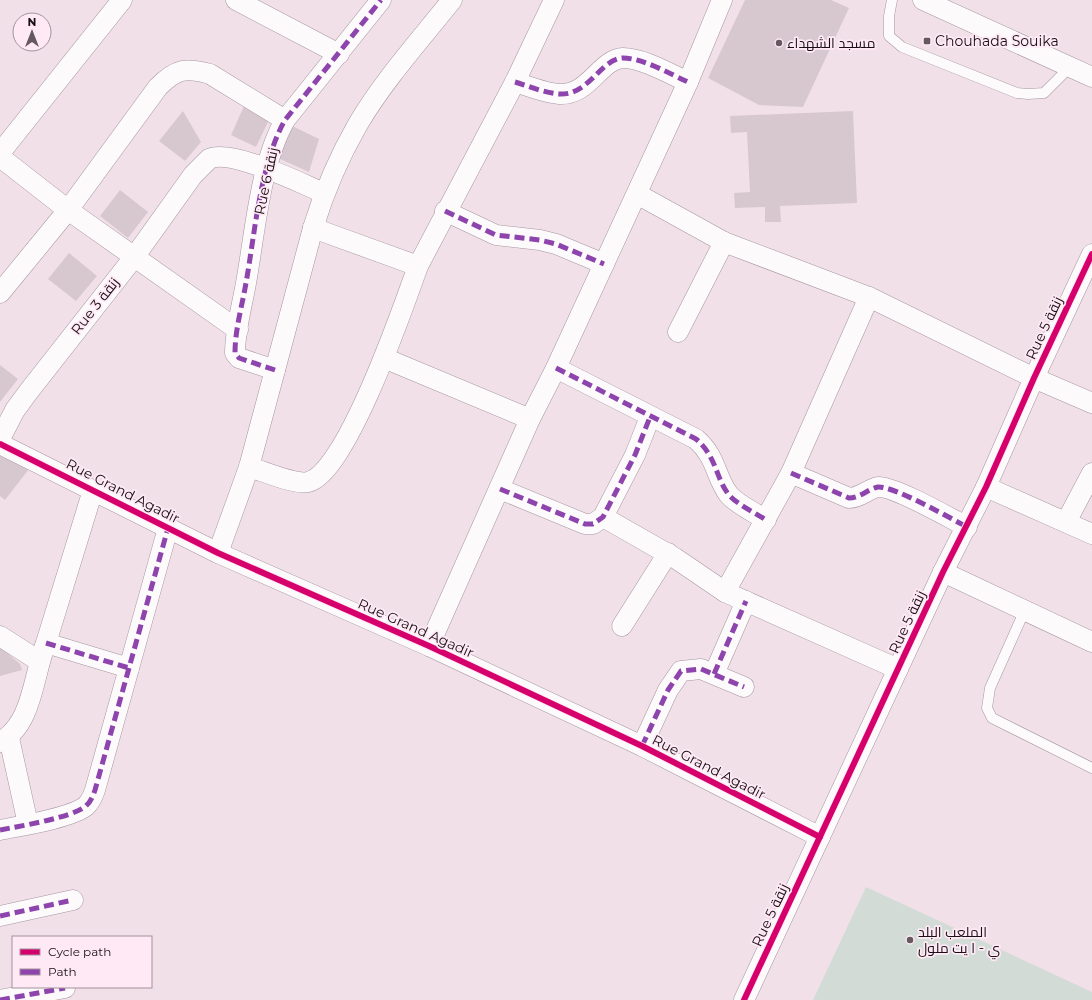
<svg xmlns="http://www.w3.org/2000/svg" width="1092" height="1000" font-family="Montserrat,Cairo,sans-serif">
	<rect width="100%" height="100%" fill="#f2e0e9"/>
	<path fill="#d2dbd6" d="M 866,887 L 1092,992 L 1092,1000 L 813,1000 Z"/>
	<g fill="#d7c8d0">
		<path d="M 745,0 L 831,0 L 849,8 L 803,107 L 759,105 L 708,78 Z"/>
		<path d="M 244,106 L 270,118 L 256,147 L 231,135 Z"/>
		<path d="M 183,111 L 201,142 L 185,161 L 159,141 Z"/>
		<path d="M 853,111 L 857,203 L 780,206 L 781,222 L 765,222 L 765,207 L 735,208 L 734,193 L 750,192 L 747,132 L 731,133 L 730,116 Z"/>
		<path d="M 286,123 L 319,139 L 309,172 L 271,155 Z"/>
		<path d="M 120,190 L 148,212 L 128,238 L 100,216 Z"/>
		<path d="M 69,253 L 97,276 L 76,301 L 48,279 Z"/>
		<path d="M 0,365 L 18,379 L 0,402 Z"/>
		<path d="M 0,455 L 29,469 L 5,500 L 0,496 Z"/>
		<path d="M 0,647 L 20,664 L 22,670 L 0,676 Z"/>
	</g>
	<g fill="none" stroke-linecap="round" stroke-linejoin="round">
		<g stroke="#a4969d" stroke-width="11">
			<g id="service">
				<path d="M 892,0 L 889,16 L 889,36 L 902,47 L 1017,93 L 1028,94 L 1044,93 L 1070,67"/>
				<path d="M 1024,612 L 990,688 L 987,708 L 992,718 L 1092,768"/>
			</g>
		</g>
		<g stroke="#a4969d" stroke-width="21">
			<g id="minor">
				<path d="M 236,0 L 339,54"/>
				<path d="M 923,0 L 1092,77"/>
				<path d="M 515,82 C 528,86 545,93 559,94 C 589,96 600,59 623,58 C 643,58 670,74 688,82"/>
				<path d="M 0,153 L 122,0"/>
				<path d="M 0,157 L 68,210 L 238,330"/>
				<path d="M 637,194 L 724,242 L 869,297 L 1034,378 L 1092,403"/>
				<path d="M 445,211 L 496,235 L 540,240 L 556,244 L 604,264"/>
				<path d="M 418,266 L 515,82 L 554,0"/>
				<path d="M 0,293 L 68,210 L 158,87 C 176,69 185,67 210,74 L 285,120"/>
				<path d="M 678,332 L 724,242"/>
				<path d="M 384,358 L 530,419"/>
				<path d="M 556,368 L 696,439 C 717,457 715,477 729,495 C 738,505 754,512 766,520"/>
				<path d="M 275,370 L 239,358 L 235,353 C 235,330 242,306 246,283 C 255,233 260,164 285,120 L 381,0"/>
				<path d="M 0,439 L 15,410 L 29,391 L 135,256 L 193,175 L 209,159 C 231,148 302,184 324,193"/>
				<path d="M 0,444 L 218,553 L 429,646 L 642,746 L 820,837"/>
				<path d="M 249,467 C 263,471 295,485 308,482 C 346,474 404,305 418,266 L 313,228"/>
				<path d="M 791,473 L 849,498 C 860,498 868,489 878,487 C 894,486 950,518 967,527"/>
				<path d="M 986,487 L 1092,534"/>
				<path d="M 500,489 L 585,524 L 593,524 L 603,517 L 635,455 L 650,417"/>
				<path d="M 603,517 L 675,558 L 725,592 L 898,669"/>
				<path d="M 1066,522 L 1092,473"/>
				<path d="M 218,553 L 249,467 L 313,228 C 324,192 339,157 358,124 C 384,80 420,40 452,0"/>
				<path d="M 943,572 L 1092,642"/>
				<path d="M 725,592 L 791,473 L 869,297"/>
				<path d="M 622,626 L 668,553"/>
				<path d="M 0,636 L 39,661"/>
				<path d="M 46,643 L 129,668"/>
				<path d="M 429,646 L 530,419 L 556,368 L 688,82 L 722,0"/>
				<path d="M 714,674 L 746,601"/>
				<path d="M 9,738 L 28,824"/>
				<path d="M 0,742 C 33,724 33,675 46,643 L 93,490"/>
				<path d="M 642,746 L 668,690 L 681,671 L 701,669 L 744,687"/>
				<path d="M 0,830 C 20,826 71,818 86,806 C 91,801 93,796 95,790 L 168,528"/>
				<path d="M 0,916 L 73,900"/>
				<path d="M 0,1000 L 65,988"/>
				<path d="M 744,1000 L 943,572 L 986,487 L 1034,378 L 1092,254"/>
			</g>
		</g>
		<use href="#service" stroke="#fdfafc" stroke-width="10"/>
		<use href="#minor" stroke="#fdfafc" stroke-width="20"/>
		<g stroke="#8e44ad" stroke-width="5" stroke-dasharray="10 5" stroke-linecap="butt">
			<path d="M 515,82 C 528,86 545,93 559,94 C 589,96 600,59 623,58 C 643,58 670,74 688,82"/>
			<path d="M 445,211 L 496,235 L 540,240 L 556,244 L 604,264"/>
			<path d="M 556,368 L 696,439 C 717,457 715,477 729,495 C 738,505 754,512 766,520"/>
			<path d="M 275,370 L 239,358 L 235,353 C 235,330 242,306 246,283 C 255,233 260,164 285,120 L 381,0"/>
			<path d="M 791,473 L 849,498 C 860,498 868,489 878,487 C 894,486 950,518 967,527"/>
			<path d="M 500,489 L 585,524 L 593,524 L 603,517 L 635,455 L 650,417"/>
			<path d="M 46,643 L 129,668"/>
			<path d="M 714,674 L 746,601"/>
			<path d="M 642,746 L 668,690 L 681,671 L 701,669 L 744,687"/>
			<path d="M 0,830 C 20,826 71,818 86,806 C 91,801 93,796 95,790 L 168,528"/>
			<path d="M 0,916 L 73,900"/>
			<path d="M 0,1000 L 65,988"/>
		</g>
		<g stroke="#fee9f4" stroke-width="8">
			<g id="cycleway">
				<path d="M 0,444 L 218,553 L 429,646 L 642,746 L 820,837"/>
				<path d="M 744,1000 L 943,572 L 986,487 L 1034,378 L 1092,254"/>
			</g>
		</g>
		<use href="#cycleway" stroke="#d6006c" stroke-width="6"/>
	</g>
	<g fill="#65585f" stroke="#fee9f4" stroke-width="1.5">
		<rect x="923" y="37" width="8" height="8" rx="2"/>
		<circle cx="779" cy="43" r="4"/>
		<circle cx="910" cy="940" r="4"/>
	</g>
	<g text-anchor="middle" dominant-baseline="central" stroke-width="3.5" stroke-linejoin="round" paint-order="stroke">
		<g font-size="14" fill="#190e15" stroke="#fee9f4" text-anchor="start">
			<text x="935" y="41">Chouhada Souika</text>
			<text x="787" y="43">مسجد الشهداء</text>
			<text x="918" y="932">الملعب البلد<tspan x="918" dy="16">ي - ا يت ملول</tspan></text>
		</g>
		<g font-size="14" fill="#190e15" stroke="#fee9f4">
			<text transform="translate(266 181) rotate(-78)">Rue 6 زنقة</text>
			<text transform="translate(95 306) rotate(-52)">Rue 3 زنقة</text>
			<text transform="translate(1044 328) rotate(-65)">Rue 5 زنقة</text>
			<text transform="translate(123 491) rotate(27)">Rue Grand Agadir</text>
			<text transform="translate(907 622) rotate(-65)">Rue 5 زنقة</text>
			<text transform="translate(416 628) rotate(24)">Rue Grand Agadir</text>
			<text transform="translate(709 767) rotate(27)">Rue Grand Agadir</text>
			<text transform="translate(770 915) rotate(-65)">Rue 5 زنقة</text>
		</g>
	</g>
	<rect x="12" y="936" width="140" height="52" fill="#fee9f4" stroke="#a2919b"/>
	<rect x="20" y="949" width="20" height="6" fill="#d6006c" stroke="#a2919b"/>
	<text x="48" y="956" font-size="12" fill="#190e15">Cycle path</text>
	<rect x="20" y="969" width="20" height="6" fill="#8e44ad" stroke="#a2919b"/>
	<text x="48" y="976" font-size="12" fill="#190e15">Path</text>
	<g transform="translate(32 32)"><circle r="19" fill="#fee9f4" stroke="#a2919b"/>
	<path d="M0-3L7 15L0 10L-7 15Z" fill="#65585f"/>
	<text y="-6" font-size="11" font-weight="bold" text-anchor="middle" fill="#190e15">N</text>
	</g>
</svg>
